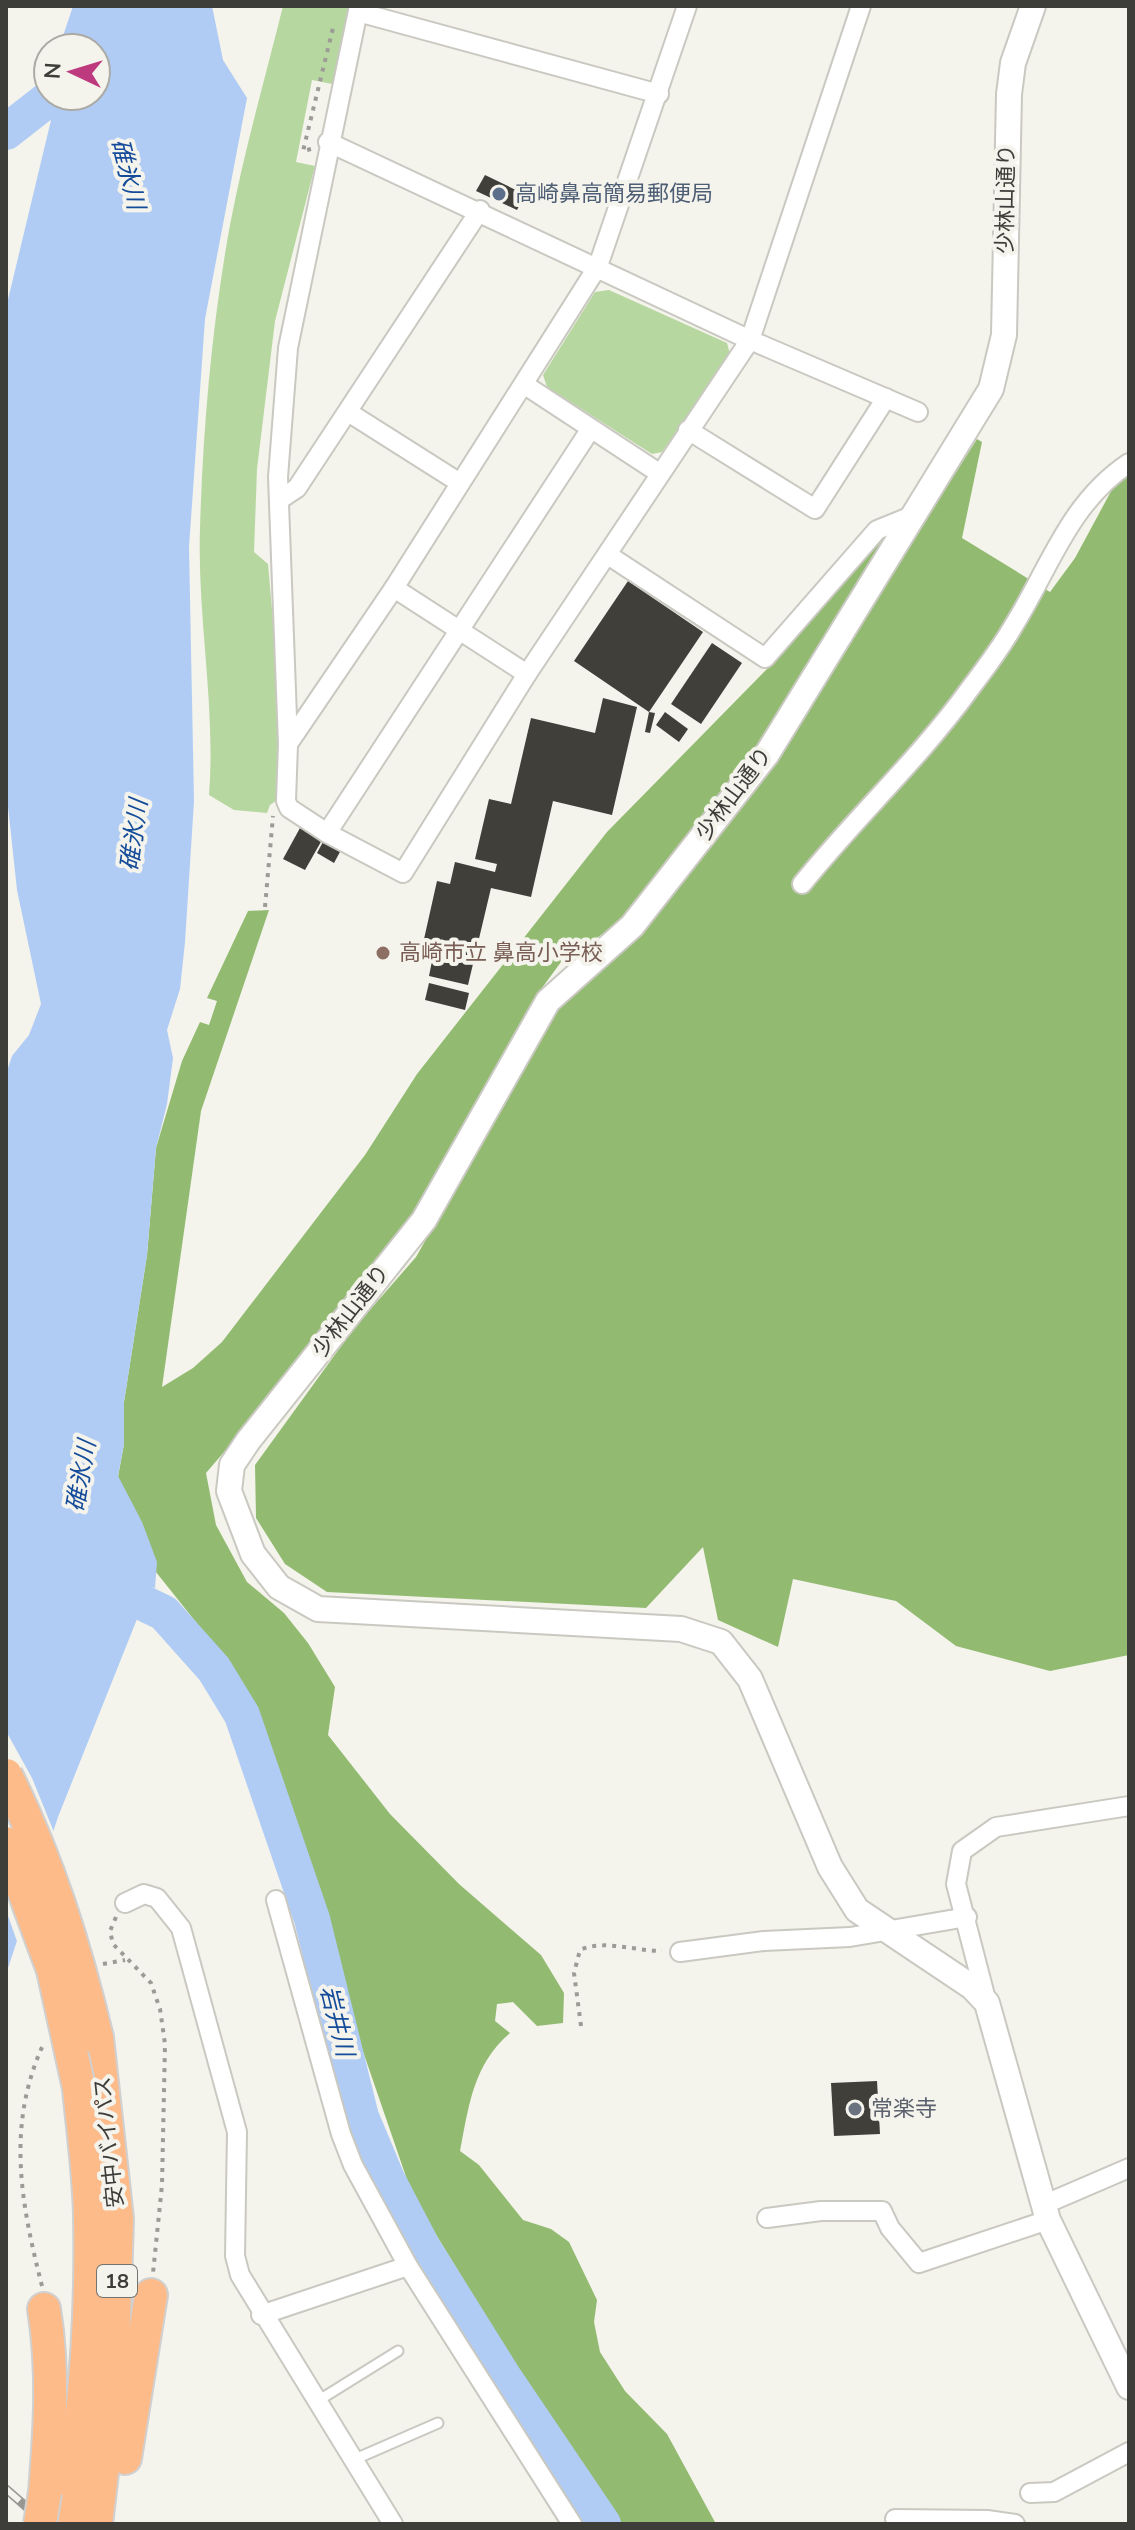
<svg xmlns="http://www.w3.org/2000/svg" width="1135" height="2530" font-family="'Nunito Sans','Noto Sans JP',sans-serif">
	<rect width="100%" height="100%" fill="#f4f3ec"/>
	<g fill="#b7d7a0">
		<path d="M 283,6 L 350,6 L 332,84 L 312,80 L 296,162 L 315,166 L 275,321 L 257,469 L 254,552 L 268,564 L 280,701 L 280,798 L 270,805 L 267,813 L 234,810 L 209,795 C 216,706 197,617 200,528 C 203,427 212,324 230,225 C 244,151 265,79 283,6 Z"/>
		<path d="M 609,290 L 727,343 L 730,354 L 662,452 L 652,454 L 547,387 L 543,375 L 595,292 Z"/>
	</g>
	<g fill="#92bb71">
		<path d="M 977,439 L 982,442 L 962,538 L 1050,592 L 1075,558 L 1129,458 L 1129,1655 L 1050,1671 L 956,1646 L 896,1601 L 793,1579 L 778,1647 L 718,1620 L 703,1547 L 646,1608 L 327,1592 L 285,1564 L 256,1518 L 255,1465 L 355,1327 L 416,1257 L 556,1010 L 772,763 Z"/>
		<path d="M 877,542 L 886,545 L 766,738 L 625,919 L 561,962 L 539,992 L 414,1218 L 344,1312 L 206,1473 L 216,1525 L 247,1582 L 284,1613 L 308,1643 L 335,1687 L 328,1735 L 390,1814 L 459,1884 L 541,1955 L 564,1993 L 563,2023 L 537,2026 L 513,2002 L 497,2004 L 495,2021 L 510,2033 C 473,2065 469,2105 460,2151 L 479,2165 L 523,2220 L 551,2229 L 569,2242 L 597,2300 L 594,2322 L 600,2352 L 625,2391 L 667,2434 L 716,2524 L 613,2524 L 413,2197 L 299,1865 L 260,1731 L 211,1641 L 140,1552 L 118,1477 L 124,1444 L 124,1402 L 147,1255 L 156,1148 L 182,1061 L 200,1022 L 209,1025 L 217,1001 L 207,998 L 248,911 L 269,910 L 201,1111 L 162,1387 L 193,1368 L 222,1342 L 365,1155 L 417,1074 L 607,832 L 767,669 Z"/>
	</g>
	<path fill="#b0ccf5" d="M 73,6 L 212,6 L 223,60 L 247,98 L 205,319 L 189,547 L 194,801 L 185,942 L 180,989 L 167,1030 L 173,1058 L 167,1104 L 156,1148 L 147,1255 L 124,1402 L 124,1444 L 118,1476 L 142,1522 L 157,1562 L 155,1588 L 133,1582 L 137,1619 L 58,1817 L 6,1974 L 6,1074 L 12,1056 L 29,1035 L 41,1004 L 17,890 L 6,788 L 6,308 L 52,116 L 51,96 L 96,96 L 96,48 L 59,48 Z"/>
	<path fill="#f4f3ec" d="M 6,1731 L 32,1778 L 56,1837 L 19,1947 L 6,1910 Z"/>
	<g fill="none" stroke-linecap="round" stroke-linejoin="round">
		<g stroke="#b0ccf5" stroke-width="36">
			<path d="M 6,132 L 52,96"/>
			<path d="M 97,1566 L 108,1581 L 133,1598 L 164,1613 L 214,1669 L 242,1715 L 312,1919 L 361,2117 L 387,2179 L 423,2248 L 503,2376 L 603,2524"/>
		</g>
	</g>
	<g fill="#403f39">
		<path d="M 485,175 L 518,191 L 516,196 L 522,200 L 517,210 L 476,191 Z"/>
		<path d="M 628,581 L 703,632 L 649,712 L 655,713 L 650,733 L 645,732 L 649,712 L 574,661 Z"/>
		<path d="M 712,643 L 742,663 L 701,724 L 671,704 Z"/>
		<path d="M 603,698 L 637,707 L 612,815 L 553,801 L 531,897 L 491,888 L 468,985 L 429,976 L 434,951 L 422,948 L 437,881 L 450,884 L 455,862 L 495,872 L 497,864 L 475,859 L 489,799 L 511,804 L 531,718 L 595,733 Z"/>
		<path d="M 665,712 L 688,729 L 679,742 L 656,725 Z"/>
		<path d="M 300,828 L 322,840 L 305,870 L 283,859 Z"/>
		<path d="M 324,840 L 341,850 L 334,863 L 317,853 Z"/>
		<path d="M 429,983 L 469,993 L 465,1010 L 425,1000 Z"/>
		<path d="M 877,2081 L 880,2134 L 834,2136 L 831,2083 Z"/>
	</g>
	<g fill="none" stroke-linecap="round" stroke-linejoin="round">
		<g stroke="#c9c8c1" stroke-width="13">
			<g id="service">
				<path d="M 316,2402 L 398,2351"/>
				<path d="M 353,2460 L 438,2423"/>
			</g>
		</g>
		<g stroke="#c9c8c1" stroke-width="22">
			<g id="minor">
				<path d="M 359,6 L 288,348 L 278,477 L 288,744 L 286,801 L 289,808 L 327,833 L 403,873 L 527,674 L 750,340 L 861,6"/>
				<path d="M 358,12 L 659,94"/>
				<path d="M 328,142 L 750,340 L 918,412"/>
				<path d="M 525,385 L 659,473"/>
				<path d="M 348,412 L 460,483"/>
				<path d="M 688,430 L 815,509 L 886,398"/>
				<path d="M 279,500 L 297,488 L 480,210"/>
				<path d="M 608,555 L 765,658 L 877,530 L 914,515"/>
				<path d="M 394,588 L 527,674"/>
				<path d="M 288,744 L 394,588 L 598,266 L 687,6"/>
				<path d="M 327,833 L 590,430"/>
				<path d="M 802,884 C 855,818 919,759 969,690 C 985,669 1001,648 1014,625 C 1050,567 1069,503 1129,463"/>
				<path d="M 276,1900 L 341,2134 L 353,2165 L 408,2266 L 572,2524"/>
				<path d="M 125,1903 L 144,1894 L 157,1898 L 181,1928 L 237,2132 L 235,2256 L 240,2275 L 393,2524"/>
				<path d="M 680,1952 L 764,1941 L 850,1937 L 967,1917"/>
				<path d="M 987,2003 L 956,1884 L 962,1851 L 996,1827 L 1129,1806"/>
				<path d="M 1043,2205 L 1129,2168"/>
				<path d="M 767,2218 L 821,2211 L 882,2211 L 890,2228 L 919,2263 L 1048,2220"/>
				<path d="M 261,2315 L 408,2266"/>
				<path d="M 1030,2493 L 1054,2492 L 1129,2452"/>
				<path d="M 895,2519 L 987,2520 L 1015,2524"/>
			</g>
		</g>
		<g stroke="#c9c8c1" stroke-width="28">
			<path id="tertiary" d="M 1033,6 L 1013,63 L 1009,94 L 1004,335 L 991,389 L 767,754 L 632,926 L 548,1001 L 424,1220 L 248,1441 L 232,1465 L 229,1491 L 253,1554 L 279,1587 L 318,1609 L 681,1629 L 721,1642 L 750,1679 L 830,1867 L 857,1910 L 972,1987 L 987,2003 L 1048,2220 L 1129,2387"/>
		</g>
		<g stroke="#d0d0d0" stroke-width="36">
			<g id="trunk">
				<path d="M 44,2309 C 54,2371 50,2429 45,2492"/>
				<path d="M 125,2458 L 151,2295"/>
				<path d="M 65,2524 C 85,2424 92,2316 90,2215 C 89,2173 83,2130 79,2088"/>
				<path d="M 96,2524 L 112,2387 L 117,2219 L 97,2038"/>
			</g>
		</g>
		<g stroke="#9c9b96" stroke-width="4" stroke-dasharray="4 6" stroke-linecap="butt">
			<path d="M 311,149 L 303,151 L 334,24"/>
			<path d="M 265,907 L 273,816"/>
			<path d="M 116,1917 L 110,1931 L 113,1944 L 151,1983 L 160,2009 L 165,2044 L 162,2185 L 153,2273"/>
			<path d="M 103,1964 L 125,1960"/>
			<path d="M 581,2026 L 574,1973 L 580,1950 C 605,1939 634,1951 662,1951"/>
			<path d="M 42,2286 C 21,2204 6,2126 43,2045"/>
		</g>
		<use href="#service" stroke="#fff" stroke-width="9"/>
		<use href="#minor" stroke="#fff" stroke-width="18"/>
		<use href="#tertiary" stroke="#fff" stroke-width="24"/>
		<use href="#trunk" stroke="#febb8a" stroke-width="32"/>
		<g stroke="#989792" stroke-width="9">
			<path id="rail" d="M 6,2489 L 46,2524"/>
		</g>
		<use href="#rail" stroke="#f4f3ec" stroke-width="6" stroke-dasharray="18" stroke-linecap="butt"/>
		<g stroke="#d0d0d0" stroke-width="36" stroke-linecap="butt">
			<g id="trunk-bridge">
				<path d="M 6,1775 C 48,1860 75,1946 97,2038"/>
				<path d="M 6,1843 L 53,1970 L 79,2088"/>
				<path d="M 40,2524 L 45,2492"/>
			</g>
		</g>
		<use href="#trunk-bridge" stroke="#febb8a" stroke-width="32"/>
	</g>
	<circle fill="#5c6f8a" stroke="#f4f3ec" stroke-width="3" cx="499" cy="194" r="8"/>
	<circle fill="#8d6e63" stroke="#f4f3ec" stroke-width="3" cx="383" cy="953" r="8"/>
	<circle fill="#6b7280" stroke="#f4f3ec" stroke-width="3" cx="855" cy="2109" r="8"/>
	<g text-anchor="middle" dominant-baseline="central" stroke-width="8" stroke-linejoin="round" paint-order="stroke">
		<rect fill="#f4f3ec" stroke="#74746f" stroke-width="2" x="97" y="2265" width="40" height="32" rx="6"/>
		<g font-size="20" font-weight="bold" fill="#3d3d3a">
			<text x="117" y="2281">18</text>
		</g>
		<g font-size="22" fill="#4e5e75" stroke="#f4f3ec" text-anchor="start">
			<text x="515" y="194">高崎鼻高簡易郵便局</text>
		</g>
		<g font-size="22" fill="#3d3d3a" stroke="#f4f3ec">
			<text transform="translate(1006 199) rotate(-89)">少林山通り</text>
			<text transform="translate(734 794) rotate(-53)">少林山通り</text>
			<text transform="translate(351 1311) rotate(-52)">少林山通り</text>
			<text transform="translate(109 2142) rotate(-96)">安中バイパス</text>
		</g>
		<g font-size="22" fill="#785e54" stroke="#f4f3ec" text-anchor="start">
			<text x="399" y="953">高崎市立 鼻高小学校</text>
		</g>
		<g font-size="22" fill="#5b616d" stroke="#f4f3ec" text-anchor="start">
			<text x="871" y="2109">常楽寺</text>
		</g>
		<g font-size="24" font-style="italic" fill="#154c9a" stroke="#f4f3ec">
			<text transform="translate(128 174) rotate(76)">碓氷川</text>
			<text transform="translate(134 835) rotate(-82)">碓氷川</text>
			<text transform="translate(81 1476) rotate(-80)">碓氷川</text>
			<text transform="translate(337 2021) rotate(76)">岩井川</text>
		</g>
	</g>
	<rect width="1135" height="2530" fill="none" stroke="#3d3d3a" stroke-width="16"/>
	<g transform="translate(72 72) rotate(274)"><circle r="38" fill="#f4f3ec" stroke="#abaaa5" stroke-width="2"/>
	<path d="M0-6L14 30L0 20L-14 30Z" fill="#be3a7f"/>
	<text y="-12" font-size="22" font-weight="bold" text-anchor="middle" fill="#3d3d3a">N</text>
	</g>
</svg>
